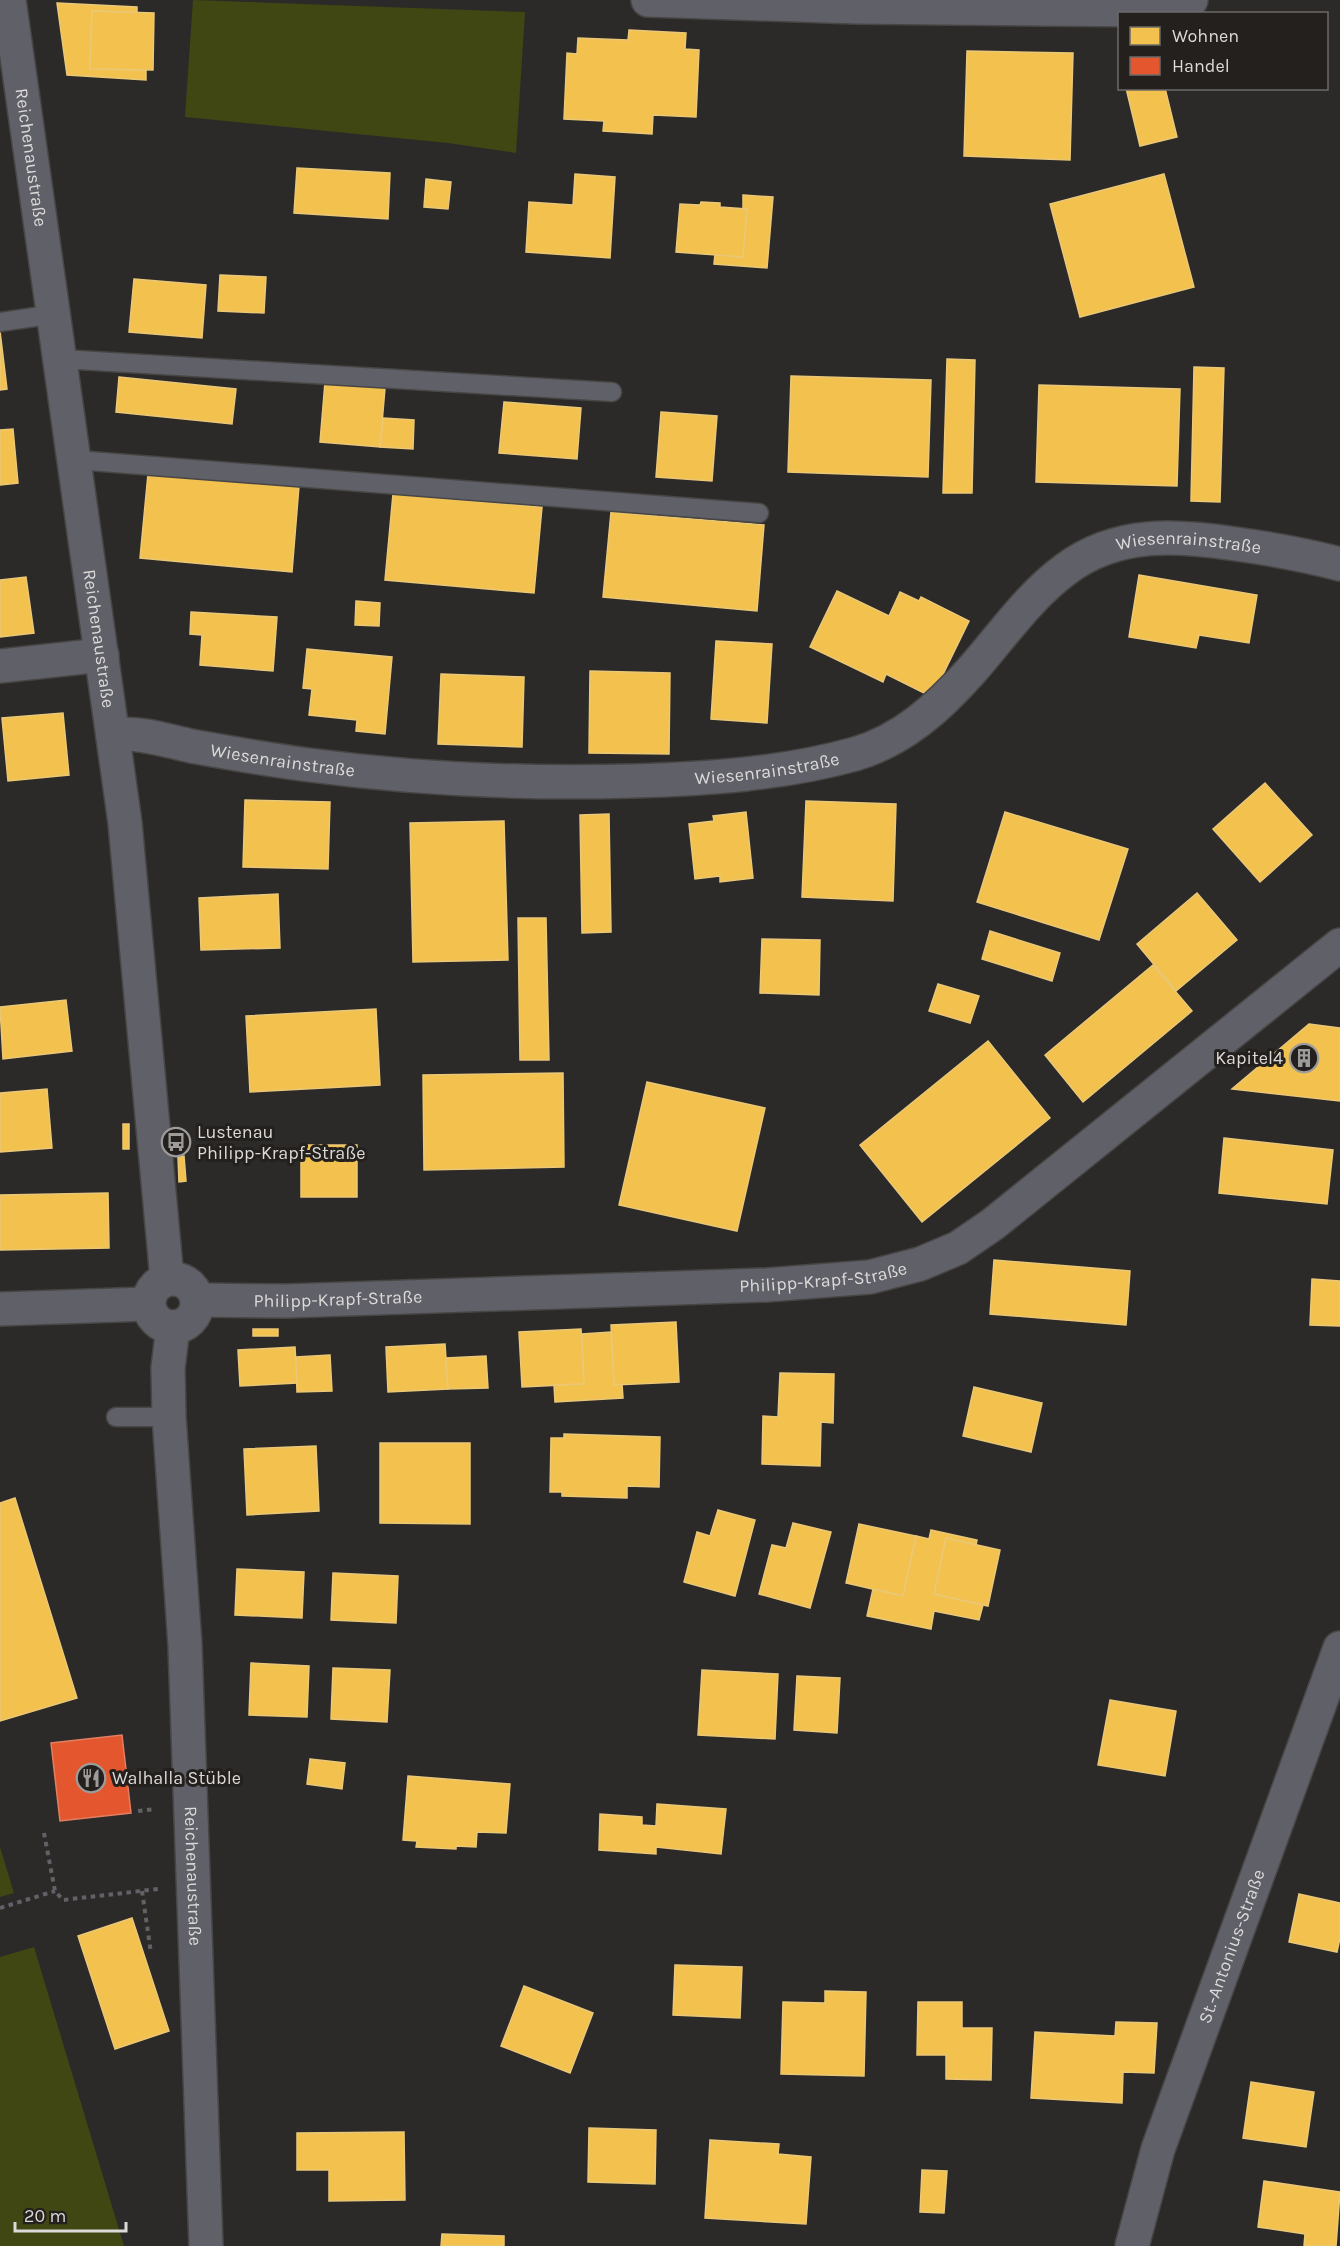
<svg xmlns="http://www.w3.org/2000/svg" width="1340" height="2246" font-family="Karla,sans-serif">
	<rect width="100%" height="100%" fill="#2c2a28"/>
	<g fill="#414712">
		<path d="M 193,0 L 525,12 L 516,153 L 448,143 L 185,117 Z"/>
		<path d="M 0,1847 L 14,1893 L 0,1897 Z"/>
		<path d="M 34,1947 L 124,2246 L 0,2246 L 0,1957 Z"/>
	</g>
	<g fill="#f2c14e" stroke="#ebc877" stroke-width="1.5">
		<path d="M 57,3 L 137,7 L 137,13 L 92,11 L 90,69 L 146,70 L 146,80 L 67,75 Z"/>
		<path d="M 92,11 L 154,13 L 153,70 L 90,69 Z"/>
		<path d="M 629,30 L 686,33 L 685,49 L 699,50 L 696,117 L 653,115 L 652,134 L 603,131 L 604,121 L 564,119 L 567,53 L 577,54 L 578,38 L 628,40 Z"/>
		<path d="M 967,51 L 1073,53 L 1070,160 L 964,156 Z"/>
		<path d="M 1126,88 L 1165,88 L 1177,137 L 1140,146 Z"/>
		<path d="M 297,168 L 390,173 L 388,219 L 294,213 Z"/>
		<path d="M 575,174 L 615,177 L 610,258 L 526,252 L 529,202 L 573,205 Z"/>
		<path d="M 1164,174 L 1194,287 L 1080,317 L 1050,204 Z"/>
		<path d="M 426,179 L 451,182 L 448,209 L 424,207 Z"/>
		<path d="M 743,195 L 773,197 L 767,268 L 714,264 L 715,254 L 743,257 L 747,209 L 743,209 Z"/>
		<path d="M 701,202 L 720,203 L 720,207 L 747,209 L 743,257 L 676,252 L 680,204 L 700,205 Z"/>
		<path d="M 220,275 L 266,277 L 264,313 L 218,311 Z"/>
		<path d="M 134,279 L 206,285 L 202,338 L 129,332 Z"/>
		<path d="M 0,331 L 7,389 L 0,390 Z"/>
		<path d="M 947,359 L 975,360 L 972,493 L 943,493 Z"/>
		<path d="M 1194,367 L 1224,368 L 1220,502 L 1191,501 Z"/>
		<path d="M 791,376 L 931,380 L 928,477 L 788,472 Z"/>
		<path d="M 119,377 L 236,389 L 232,424 L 116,412 Z"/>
		<path d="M 325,382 L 385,388 L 380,447 L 320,442 Z"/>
		<path d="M 1039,385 L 1180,389 L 1177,486 L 1036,482 Z"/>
		<path d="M 504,402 L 581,408 L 577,459 L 499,453 Z"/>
		<path d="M 661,412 L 717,416 L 712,481 L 656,477 Z"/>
		<path d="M 383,418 L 414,420 L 413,449 L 380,447 Z"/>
		<path d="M 13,429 L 18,483 L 0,485 L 0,430 Z"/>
		<path d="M 148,474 L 299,486 L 292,572 L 140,558 Z"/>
		<path d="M 393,494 L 542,507 L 534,593 L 385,580 Z"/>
		<path d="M 611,512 L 764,525 L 757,611 L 603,597 Z"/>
		<path d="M 1139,575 L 1257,595 L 1249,643 L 1199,635 L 1196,648 L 1129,637 Z"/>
		<path d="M 26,577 L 34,633 L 0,637 L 0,580 Z"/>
		<path d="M 837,591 L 889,616 L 900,592 L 919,601 L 921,597 L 969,621 L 932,697 L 886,674 L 883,682 L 810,647 Z"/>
		<path d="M 356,601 L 380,603 L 379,626 L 355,625 Z"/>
		<path d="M 191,612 L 277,617 L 273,671 L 200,665 L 202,635 L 190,634 Z"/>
		<path d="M 716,641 L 772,644 L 767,723 L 711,719 Z"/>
		<path d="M 307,649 L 392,657 L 385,734 L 356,731 L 357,720 L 309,715 L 312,689 L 303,688 Z"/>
		<path d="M 590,671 L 670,673 L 669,754 L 589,753 Z"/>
		<path d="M 441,674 L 524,677 L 522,747 L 438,744 Z"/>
		<path d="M 63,713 L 69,775 L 8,781 L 2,718 Z"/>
		<path d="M 1265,783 L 1312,835 L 1260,882 L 1213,829 Z"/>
		<path d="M 245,800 L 330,802 L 328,869 L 243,867 Z"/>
		<path d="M 806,801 L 896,804 L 893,901 L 802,897 Z"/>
		<path d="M 746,812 L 753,878 L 720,882 L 720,876 L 695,879 L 689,824 L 714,821 L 713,816 Z"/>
		<path d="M 1005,812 L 1128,849 L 1099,940 L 977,902 Z"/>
		<path d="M 609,814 L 611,932 L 582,933 L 580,815 Z"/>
		<path d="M 504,821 L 508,960 L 413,962 L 410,823 Z"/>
		<path d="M 1197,893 L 1237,940 L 1176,991 L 1137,944 Z"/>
		<path d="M 278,894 L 280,948 L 201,950 L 199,898 Z"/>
		<path d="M 518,918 L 546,918 L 549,1060 L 520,1060 Z"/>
		<path d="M 990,931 L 1060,953 L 1052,981 L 982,959 Z"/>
		<path d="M 762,939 L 820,940 L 819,995 L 760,993 Z"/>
		<path d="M 1153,965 L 1192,1011 L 1083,1102 L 1045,1055 Z"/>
		<path d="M 938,984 L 979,996 L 970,1023 L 929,1011 Z"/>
		<path d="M 66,1000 L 72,1051 L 3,1059 L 0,1007 Z"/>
		<path d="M 376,1009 L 380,1085 L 250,1092 L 246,1016 Z"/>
		<path d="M 1309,1024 L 1340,1028 L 1340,1101 L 1232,1089 Z"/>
		<path d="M 988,1041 L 1050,1118 L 922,1222 L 860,1145 Z"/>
		<path d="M 563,1073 L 564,1167 L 424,1170 L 423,1075 Z"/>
		<path d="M 647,1082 L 765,1108 L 737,1231 L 619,1205 Z"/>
		<path d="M 47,1089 L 52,1148 L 0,1152 L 0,1093 Z"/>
		<rect x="123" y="1124" width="6" height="25"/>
		<path d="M 1224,1138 L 1333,1150 L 1327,1204 L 1219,1193 Z"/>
		<rect x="301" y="1145" width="56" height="52"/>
		<path d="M 184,1156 L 186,1181 L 179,1182 L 178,1157 Z"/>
		<path d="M 108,1193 L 109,1248 L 0,1250 L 0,1195 Z"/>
		<path d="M 994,1260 L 1130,1271 L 1126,1325 L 990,1314 Z"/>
		<path d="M 1312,1279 L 1340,1281 L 1340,1326 L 1310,1325 Z"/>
		<path d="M 676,1322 L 679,1382 L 614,1385 L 611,1325 Z"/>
		<rect x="253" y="1329" width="25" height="7"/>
		<path d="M 581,1329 L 584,1384 L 522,1387 L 519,1332 Z"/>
		<path d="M 611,1332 L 614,1385 L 622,1384 L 623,1398 L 555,1402 L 554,1385 L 584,1384 L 582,1334 Z"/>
		<path d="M 445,1344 L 448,1389 L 388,1392 L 386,1347 Z"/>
		<path d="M 295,1347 L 297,1383 L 240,1386 L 238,1350 Z"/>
		<path d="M 330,1355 L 332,1391 L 297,1392 L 296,1357 Z"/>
		<path d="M 486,1356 L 488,1388 L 448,1389 L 446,1358 Z"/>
		<path d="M 780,1373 L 834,1374 L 833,1423 L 821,1422 L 820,1466 L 762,1464 L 763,1416 L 778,1417 Z"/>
		<path d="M 974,1387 L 1042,1403 L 1031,1452 L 963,1436 Z"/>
		<path d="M 564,1434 L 660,1437 L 659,1487 L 627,1486 L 627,1498 L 562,1496 L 562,1492 L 550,1492 L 551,1438 L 564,1438 Z"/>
		<path d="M 380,1443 L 470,1443 L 470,1524 L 380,1523 Z"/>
		<path d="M 316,1446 L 319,1511 L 247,1515 L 244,1449 Z"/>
		<path d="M 15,1498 L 77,1698 L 0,1721 L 0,1503 Z"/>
		<path d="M 718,1510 L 755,1520 L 735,1596 L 684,1582 L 697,1532 L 710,1536 Z"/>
		<path d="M 793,1523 L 831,1532 L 810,1608 L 759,1594 L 772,1545 L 786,1548 Z"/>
		<path d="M 859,1524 L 916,1536 L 903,1596 L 846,1583 Z"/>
		<path d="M 931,1530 L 977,1540 L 976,1545 L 946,1538 L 934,1594 L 983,1605 L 979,1620 L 934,1611 L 931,1629 L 867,1616 L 873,1589 L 903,1596 L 916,1536 L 929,1539 Z"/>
		<path d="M 946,1538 L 1000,1550 L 988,1606 L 934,1594 Z"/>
		<path d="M 237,1569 L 304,1572 L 302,1618 L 235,1615 Z"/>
		<path d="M 333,1573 L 398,1576 L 396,1623 L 331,1620 Z"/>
		<path d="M 251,1663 L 309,1666 L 307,1717 L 249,1715 Z"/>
		<path d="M 333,1668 L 390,1670 L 387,1722 L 331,1719 Z"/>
		<path d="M 702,1670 L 778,1674 L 775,1739 L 698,1735 Z"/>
		<path d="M 797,1676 L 840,1678 L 837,1733 L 794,1730 Z"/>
		<path d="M 1110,1700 L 1176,1711 L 1165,1776 L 1098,1765 Z"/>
		<path d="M 310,1759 L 345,1763 L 342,1789 L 307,1784 Z"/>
		<path d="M 408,1776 L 510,1784 L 506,1833 L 477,1832 L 476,1847 L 456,1846 L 456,1849 L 416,1847 L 417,1841 L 403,1840 Z"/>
		<path d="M 657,1804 L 726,1809 L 721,1854 L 656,1847 L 656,1854 L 599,1850 L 600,1814 L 642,1817 L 642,1825 L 656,1826 Z"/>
		<path d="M 1299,1894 L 1340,1903 L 1340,1938 L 1337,1952 L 1289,1942 Z"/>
		<path d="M 132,1918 L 169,2031 L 115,2049 L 78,1936 Z"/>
		<path d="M 675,1965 L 742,1967 L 740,2018 L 673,2015 Z"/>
		<path d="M 524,1986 L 593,2013 L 570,2073 L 501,2046 Z"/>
		<path d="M 825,1991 L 866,1992 L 864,2076 L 781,2074 L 783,2002 L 825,2003 Z"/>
		<path d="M 918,2002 L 962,2002 L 962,2028 L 992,2028 L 991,2080 L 946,2079 L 946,2055 L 917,2055 Z"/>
		<path d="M 1116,2022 L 1157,2023 L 1154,2073 L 1123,2072 L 1122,2103 L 1031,2098 L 1035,2032 L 1115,2036 Z"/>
		<path d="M 1251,2082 L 1314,2092 L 1306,2147 L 1243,2138 Z"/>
		<path d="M 589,2128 L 656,2130 L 655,2184 L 588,2182 Z"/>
		<path d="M 404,2132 L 405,2200 L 329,2201 L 329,2170 L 297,2170 L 297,2133 Z"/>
		<path d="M 710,2140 L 779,2144 L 778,2154 L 811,2157 L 806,2224 L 705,2218 Z"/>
		<path d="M 922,2170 L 947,2171 L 944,2213 L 920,2212 Z"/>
		<path d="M 1264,2181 L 1340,2192 L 1336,2246 L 1304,2246 L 1305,2234 L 1258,2227 Z"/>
		<path d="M 442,2234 L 504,2236 L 504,2246 L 441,2246 Z"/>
	</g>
	<path fill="#e4572e" stroke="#e27e61" stroke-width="1.5" d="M 122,1735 L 131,1813 L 60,1821 L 51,1743 Z"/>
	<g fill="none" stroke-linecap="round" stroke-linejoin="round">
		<g stroke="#474645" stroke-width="21">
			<g id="service">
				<path d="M 0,322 L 55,314"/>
				<path d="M 61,359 L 612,392"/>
				<path d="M 76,460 L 759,513"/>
				<path d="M 116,1417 L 169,1417"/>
			</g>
		</g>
		<g stroke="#474645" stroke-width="36">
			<g id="minor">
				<path id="s1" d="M 9,0 L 125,823 L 167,1279"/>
				<path d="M 648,0 L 857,7 L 1150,10 L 1191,0"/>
				<path d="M 0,666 L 102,655"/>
				<path id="s2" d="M 113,735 C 141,732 164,740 191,746 C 230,753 269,760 309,765 C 416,779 524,784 632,781 C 706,779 783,774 855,754 C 903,740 939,707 971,671 C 1002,636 1028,597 1066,569 C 1117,531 1176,535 1236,544 C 1272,549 1305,555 1340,564"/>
				<path id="s3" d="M 173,1327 L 168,1368 L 169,1417 L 185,1645 L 206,2246"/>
				<path id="s4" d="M 1132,2246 L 1158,2149 L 1340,1648"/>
			</g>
		</g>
		<g stroke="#474645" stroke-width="36">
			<g id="tertiary">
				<circle cx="173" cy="1303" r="24"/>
				<path id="s5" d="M 197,1300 L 287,1301 L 767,1285 L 870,1277 L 920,1264 L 958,1248 L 993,1224 L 1340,945"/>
				<path d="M 0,1309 L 148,1304"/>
			</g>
		</g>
		<g stroke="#626167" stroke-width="4" stroke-dasharray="4.5 4.5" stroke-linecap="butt">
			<path d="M 138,1811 L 155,1809"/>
			<path d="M 44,1833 L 55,1891 L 63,1900 L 158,1889"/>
			<path d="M 142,1891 L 151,1953"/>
			<path d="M 0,1908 L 55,1891"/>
		</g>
		<use href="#service" stroke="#606069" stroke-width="18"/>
		<use href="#minor" stroke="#606069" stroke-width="33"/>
		<use href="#tertiary" stroke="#606069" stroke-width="33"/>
	</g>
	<defs>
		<g id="building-ring" transform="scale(1.5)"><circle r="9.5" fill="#23201e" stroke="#9e9c9a" stroke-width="1.5"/><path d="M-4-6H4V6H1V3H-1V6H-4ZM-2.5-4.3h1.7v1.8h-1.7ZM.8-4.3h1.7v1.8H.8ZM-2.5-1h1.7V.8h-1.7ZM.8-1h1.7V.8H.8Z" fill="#9e9c9a"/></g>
		<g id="bus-ring" transform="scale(1.5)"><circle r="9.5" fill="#23201e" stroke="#9e9c9a" stroke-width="1.5"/><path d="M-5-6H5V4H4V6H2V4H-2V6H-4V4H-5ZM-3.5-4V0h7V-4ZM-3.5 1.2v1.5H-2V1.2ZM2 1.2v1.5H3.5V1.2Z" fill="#9e9c9a"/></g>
		<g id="restaurant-ring" transform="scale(1.5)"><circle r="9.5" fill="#23201e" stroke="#9e9c9a" stroke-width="1.5"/><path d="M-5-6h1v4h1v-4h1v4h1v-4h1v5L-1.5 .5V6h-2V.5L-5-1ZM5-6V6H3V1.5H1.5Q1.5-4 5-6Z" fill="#9e9c9a"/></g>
	</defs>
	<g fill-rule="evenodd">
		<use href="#building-ring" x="1304" y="1058"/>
		<use href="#bus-ring" x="176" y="1142"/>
		<use href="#restaurant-ring" x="91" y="1778"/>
	</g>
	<g text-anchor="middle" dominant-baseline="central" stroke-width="6" stroke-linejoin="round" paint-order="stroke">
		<g font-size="18" fill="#dcdad8" stroke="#23201e">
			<text stroke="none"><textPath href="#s1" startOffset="159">Reichenaustraße</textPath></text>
			<text stroke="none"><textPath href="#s2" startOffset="1161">Wiesenrainstraße</textPath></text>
			<text stroke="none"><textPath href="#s1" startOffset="645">Reichenaustraße</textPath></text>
			<text stroke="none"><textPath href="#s2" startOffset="172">Wiesenrainstraße</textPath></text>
			<text stroke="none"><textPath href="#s2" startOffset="658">Wiesenrainstraße</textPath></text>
			<text stroke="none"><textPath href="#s5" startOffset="627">Philipp-Krapf-Straße</textPath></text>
			<text stroke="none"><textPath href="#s5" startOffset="141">Philipp-Krapf-Straße</textPath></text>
			<text stroke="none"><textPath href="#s3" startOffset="550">Reichenaustraße</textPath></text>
			<text stroke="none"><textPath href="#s4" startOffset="316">St.-Antonius-Straße</textPath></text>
		</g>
		<g font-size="18" fill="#dcdad8" stroke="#23201e" text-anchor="start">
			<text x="1283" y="1058" text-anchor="end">Kapitel4</text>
			<text x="197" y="1132">Lustenau<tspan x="197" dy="21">Philipp-Krapf-Straße</tspan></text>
			<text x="112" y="1778">Walhalla Stüble</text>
		</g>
	</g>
	<rect x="1118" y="12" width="210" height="78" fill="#23201e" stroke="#6d6a68" stroke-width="1.5"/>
	<rect x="1130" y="27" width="30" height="18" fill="#f2c14e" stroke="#6d6a68" stroke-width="1.5"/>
	<text x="1172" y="42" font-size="18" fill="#dcdad8">Wohnen</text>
	<rect x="1130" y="57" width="30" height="18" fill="#e4572e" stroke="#6d6a68" stroke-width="1.5"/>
	<text x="1172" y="72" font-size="18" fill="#dcdad8">Handel</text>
	<path d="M15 2222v9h111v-9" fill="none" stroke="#dcdad8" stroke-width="3"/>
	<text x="24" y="2222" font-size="18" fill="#dcdad8" stroke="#23201e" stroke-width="4.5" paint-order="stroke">20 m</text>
</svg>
